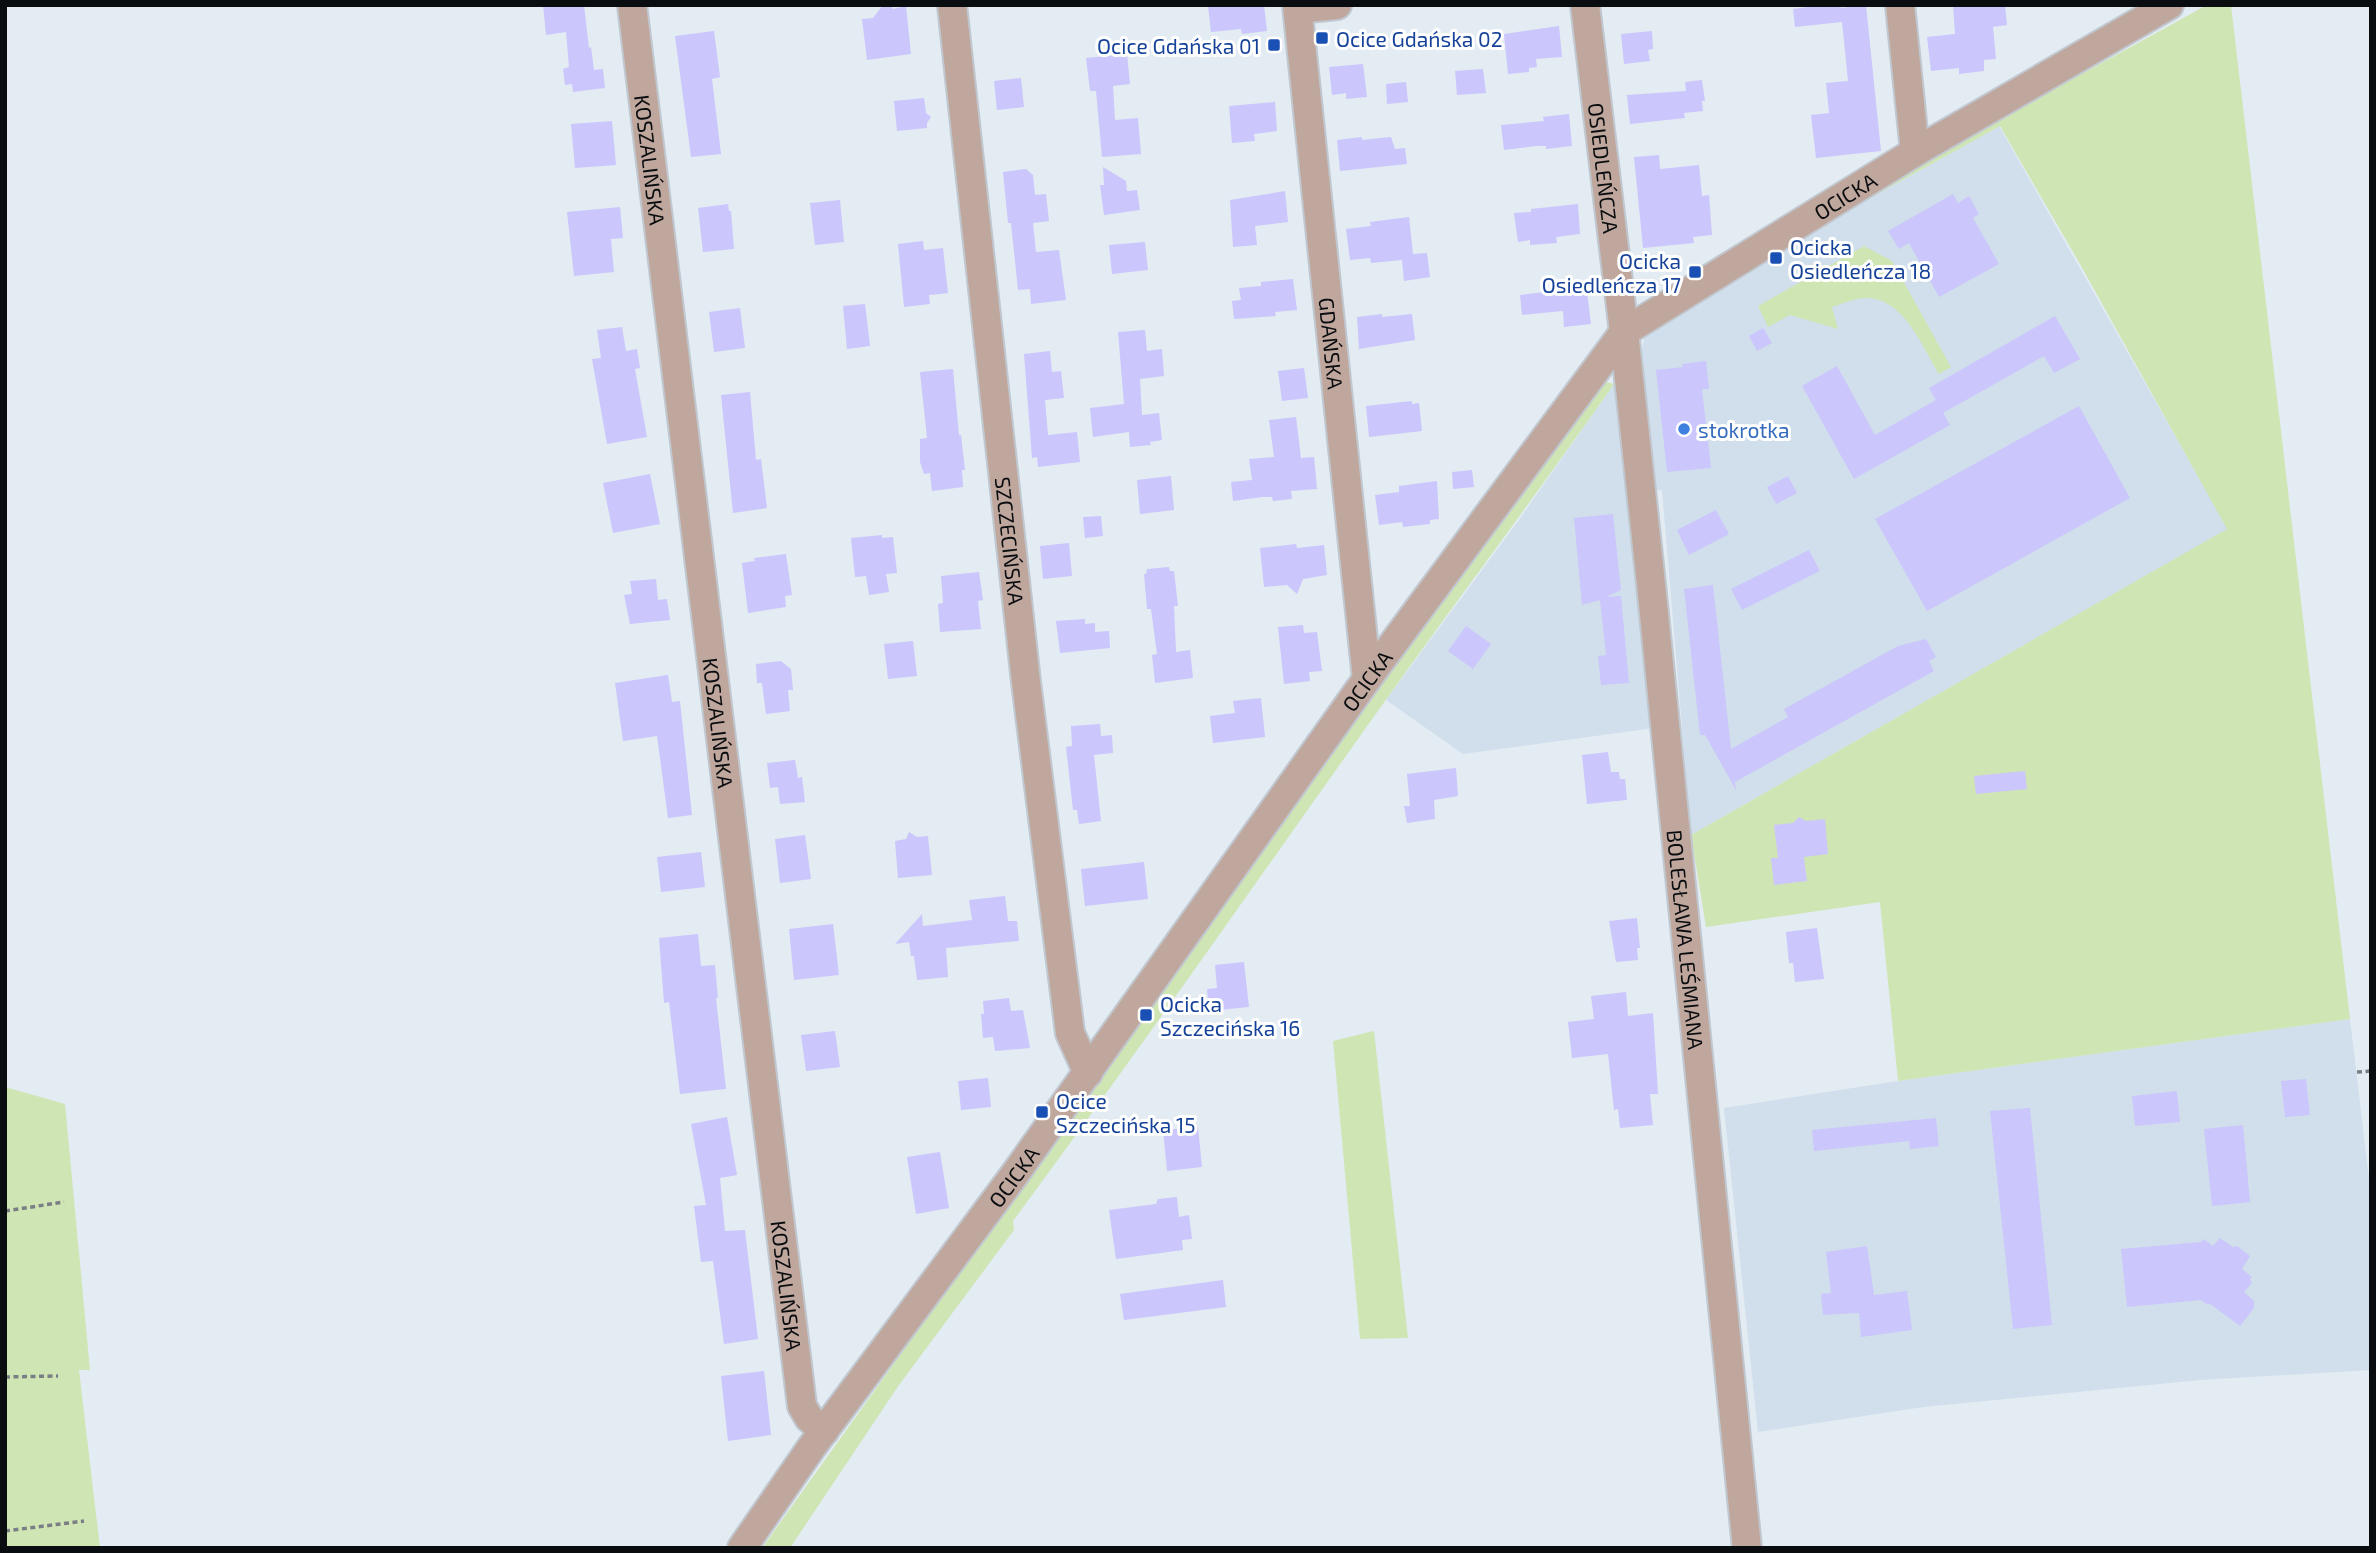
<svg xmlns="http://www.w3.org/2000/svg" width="2376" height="1553" font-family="'Exo 2',sans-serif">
	<rect width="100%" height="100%" fill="#e3ebf3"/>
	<g fill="#d0dfeb">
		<path d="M 1999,126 L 2228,529 L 1691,835 L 1662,490 L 1653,491 L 1640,359 L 1645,335 L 1712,292 L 1836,217 Z"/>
		<path d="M 1614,384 L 1622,395 L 1654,728 L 1463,754 L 1386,700 L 1516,524 Z"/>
		<path d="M 2350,1019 L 2371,1196 L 2371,1370 L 2200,1380 L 1923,1407 L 1758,1432 L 1724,1108 L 1898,1081 Z"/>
	</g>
	<g fill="#d0e5b4">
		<path d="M 2207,5 L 2231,5 L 2350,1019 L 1898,1081 L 1880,902 L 1706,927 L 1691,835 L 2227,529 L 2080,264 L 2000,126 L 1836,217 L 1998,120 Z"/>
		<path d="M 1864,246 L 1892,261 L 1951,367 L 1939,374 C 1922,346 1903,296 1864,298 C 1853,299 1842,304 1832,307 L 1838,329 L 1790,315 L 1768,327 L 1758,306 Z"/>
		<path d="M 1598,380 L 1614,384 C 1539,491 1461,595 1385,701 C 1261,875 1140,1049 1013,1221 L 1014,1230 L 899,1385 L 790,1548 L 762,1548 Z"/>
		<path d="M 1374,1031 L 1408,1338 L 1360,1339 L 1333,1041 Z"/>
		<path d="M 5,1087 L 65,1104 L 90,1370 L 79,1370 L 100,1548 L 5,1548 Z"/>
	</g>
	<g fill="#cbc6fc">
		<path d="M 543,5 L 584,5 L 589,48 L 591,47 L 594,70 L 603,69 L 605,88 L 573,92 L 572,84 L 565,85 L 563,69 L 569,67 L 566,32 L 546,35 Z"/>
		<path d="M 883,5 L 890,5 L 893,9 L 906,6 L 911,54 L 867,60 L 862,19 L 873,18 Z"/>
		<path d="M 1219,5 L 1264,5 L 1267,31 L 1242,34 L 1241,29 L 1211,32 L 1208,6 Z"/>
		<path d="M 1823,5 L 1840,5 L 1841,8 L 1866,5 L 1881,151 L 1816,158 L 1811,115 L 1829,113 L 1826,83 L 1848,81 L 1842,22 L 1795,27 L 1793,9 Z"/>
		<path d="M 1953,5 L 2005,5 L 2007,25 L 1993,27 L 1996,59 L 1984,60 L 1984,71 L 1959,74 L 1959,68 L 1931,71 L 1927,37 L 1955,34 Z"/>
		<path d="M 1559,26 L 1562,57 L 1536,59 L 1537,67 L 1529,68 L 1529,72 L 1508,74 L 1504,34 Z"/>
		<path d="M 714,31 L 720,77 L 712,79 L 721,154 L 691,157 L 675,36 Z"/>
		<path d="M 1652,31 L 1653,49 L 1648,50 L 1650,61 L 1624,64 L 1621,34 Z"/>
		<path d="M 1127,54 L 1130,84 L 1113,86 L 1115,120 L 1138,118 L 1141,154 L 1102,157 L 1096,91 L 1090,91 L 1086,58 Z"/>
		<path d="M 1363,64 L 1367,97 L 1346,99 L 1346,93 L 1332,95 L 1329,67 Z"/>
		<path d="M 1483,69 L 1486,93 L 1457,95 L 1455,71 Z"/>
		<path d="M 1021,78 L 1024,107 L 997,110 L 994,81 Z"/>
		<path d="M 1702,80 L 1705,101 L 1702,101 L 1703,111 L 1684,113 L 1685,118 L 1630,124 L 1627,95 L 1686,91 L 1685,82 Z"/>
		<path d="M 1406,82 L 1408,102 L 1387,104 L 1386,84 Z"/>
		<path d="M 924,98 L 926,113 L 931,117 L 927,123 L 927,128 L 897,131 L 894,101 Z"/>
		<path d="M 1275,102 L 1277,131 L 1254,134 L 1255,141 L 1232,143 L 1229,106 Z"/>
		<path d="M 1569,114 L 1572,146 L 1546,149 L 1546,146 L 1536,146 L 1504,150 L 1501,125 L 1544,121 L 1543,117 Z"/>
		<path d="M 612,121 L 616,165 L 575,168 L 571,124 Z"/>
		<path d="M 1362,137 L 1362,140 L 1391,137 L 1395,149 L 1405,148 L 1407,164 L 1340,171 L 1337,140 Z"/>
		<path d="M 1659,155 L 1660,169 L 1699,165 L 1702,196 L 1709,195 L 1712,235 L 1693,237 L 1694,243 L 1643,248 L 1634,157 Z"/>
		<path d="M 1103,167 L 1126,181 L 1127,191 L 1137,190 L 1140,210 L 1104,215 L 1100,185 L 1104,185 Z"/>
		<path d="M 1026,169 L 1033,175 L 1035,195 L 1046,194 L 1049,221 L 1033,223 L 1036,252 L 1059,250 L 1066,300 L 1031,304 L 1030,289 L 1018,290 L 1011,223 L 1008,223 L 1003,172 Z"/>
		<path d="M 1285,191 L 1288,222 L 1255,226 L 1257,245 L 1233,247 L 1230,200 Z"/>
		<path d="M 1953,194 L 1958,203 L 1969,196 L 1979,214 L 1973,218 L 1999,264 L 1939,297 L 1909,243 L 1899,249 L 1888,231 Z"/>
		<path d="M 840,200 L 844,242 L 815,245 L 810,203 Z"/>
		<path d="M 728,204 L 729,211 L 731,211 L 734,249 L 703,252 L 698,208 Z"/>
		<path d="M 1578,204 L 1580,234 L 1556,237 L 1557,243 L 1530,245 L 1530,240 L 1518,242 L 1514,213 L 1531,212 L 1531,209 Z"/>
		<path d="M 620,207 L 623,238 L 611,239 L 614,272 L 574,276 L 567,212 Z"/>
		<path d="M 1409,217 L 1413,254 L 1427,253 L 1430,277 L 1404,281 L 1402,260 L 1371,263 L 1370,258 L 1350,260 L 1346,229 L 1371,226 L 1370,222 Z"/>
		<path d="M 923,241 L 924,250 L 943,248 L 948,293 L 929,295 L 930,304 L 904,307 L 898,244 Z"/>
		<path d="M 1145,242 L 1148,270 L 1112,274 L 1109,245 Z"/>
		<path d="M 1293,279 L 1297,310 L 1275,312 L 1276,316 L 1234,319 L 1232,301 L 1241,300 L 1239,288 L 1261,286 L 1261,282 Z"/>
		<path d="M 1561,290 L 1562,295 L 1587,292 L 1591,324 L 1564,327 L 1563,311 L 1522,315 L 1520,295 Z"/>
		<path d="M 865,304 L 870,346 L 847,349 L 843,306 Z"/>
		<path d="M 740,308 L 745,348 L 714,352 L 709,312 Z"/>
		<path d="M 1382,314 L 1382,317 L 1412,314 L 1415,340 L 1359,349 L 1357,317 Z"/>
		<path d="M 2055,316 L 2080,359 L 2054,373 L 2044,356 L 1943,413 L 1929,388 Z"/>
		<path d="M 622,327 L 626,351 L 637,349 L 640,368 L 635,369 L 647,437 L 607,444 L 592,359 L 601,358 L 597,330 Z"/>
		<path d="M 1763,328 L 1772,343 L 1757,351 L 1749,336 Z"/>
		<path d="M 1145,330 L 1147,351 L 1162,349 L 1164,376 L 1140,379 L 1142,415 L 1159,413 L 1162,440 L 1150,442 L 1151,445 L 1130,447 L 1129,432 L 1093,437 L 1090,408 L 1124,404 L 1118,332 Z"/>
		<path d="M 1050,351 L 1052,372 L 1061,371 L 1064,398 L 1045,400 L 1048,435 L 1077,432 L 1080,462 L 1038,467 L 1037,457 L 1032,458 L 1024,354 Z"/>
		<path d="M 1706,361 L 1709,389 L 1702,389 L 1711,468 L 1667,472 L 1656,370 L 1683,367 L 1682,364 Z"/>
		<path d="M 1837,366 L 1875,435 L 1936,400 L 1950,425 L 1854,479 L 1802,386 Z"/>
		<path d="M 1304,368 L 1308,398 L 1282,401 L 1278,371 Z"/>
		<path d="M 953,369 L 959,435 L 961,435 L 965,470 L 962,470 L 963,487 L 932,491 L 930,473 L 924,474 L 920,462 L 920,439 L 927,438 L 920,372 Z"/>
		<path d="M 750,392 L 756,460 L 761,459 L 767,508 L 733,513 L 721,395 Z"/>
		<path d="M 1412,401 L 1412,404 L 1419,403 L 1422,431 L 1369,437 L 1366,406 Z"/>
		<path d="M 2079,406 L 2130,498 L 1927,611 L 1875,519 Z"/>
		<path d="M 1296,417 L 1301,458 L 1314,457 L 1317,489 L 1291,491 L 1292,499 L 1273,501 L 1272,497 L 1262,497 L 1233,501 L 1231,482 L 1252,480 L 1249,459 L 1274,457 L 1269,420 Z"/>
		<path d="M 1472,470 L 1474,487 L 1453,489 L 1452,472 Z"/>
		<path d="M 650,474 L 660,524 L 613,533 L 603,483 Z"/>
		<path d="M 1171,476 L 1174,510 L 1140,514 L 1137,480 Z"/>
		<path d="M 1788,476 L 1797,493 L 1776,504 L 1767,487 Z"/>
		<path d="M 1437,481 L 1439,519 L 1430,520 L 1430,524 L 1403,527 L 1402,522 L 1379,525 L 1375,495 L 1399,492 L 1399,486 Z"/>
		<path d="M 1716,510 L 1729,534 L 1689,555 L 1677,530 Z"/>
		<path d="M 1613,514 L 1621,590 L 1606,597 L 1621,596 L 1629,683 L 1601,685 L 1598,656 L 1606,655 L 1600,600 L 1582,605 L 1574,518 Z"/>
		<path d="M 1101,516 L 1103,536 L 1085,538 L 1083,517 Z"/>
		<path d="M 882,535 L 882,538 L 893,537 L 897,573 L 886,574 L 889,592 L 869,595 L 866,576 L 855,577 L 851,538 Z"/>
		<path d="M 1069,543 L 1072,576 L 1043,579 L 1040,546 Z"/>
		<path d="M 1296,544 L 1297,548 L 1324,545 L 1327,575 L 1303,579 L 1297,594 L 1287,585 L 1264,587 L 1260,548 Z"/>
		<path d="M 1809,550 L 1820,571 L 1742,610 L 1731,589 Z"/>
		<path d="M 786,554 L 792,595 L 785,596 L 786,607 L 748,613 L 742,563 L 755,561 L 754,558 Z"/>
		<path d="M 1169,567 L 1170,571 L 1174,571 L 1178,606 L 1174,606 L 1176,652 L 1190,650 L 1193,678 L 1155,683 L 1152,655 L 1157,654 L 1151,609 L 1147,609 L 1144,574 L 1146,574 L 1147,569 Z"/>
		<path d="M 979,572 L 983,600 L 978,601 L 981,629 L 940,632 L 938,604 L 943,603 L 941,576 Z"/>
		<path d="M 656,579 L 658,600 L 667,599 L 670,620 L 630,624 L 624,595 L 632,594 L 630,581 Z"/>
		<path d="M 1713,585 L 1731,749 L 1788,717 L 1784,709 L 1898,646 L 1926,639 L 1936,657 L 1929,661 L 1934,671 L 1735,782 L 1736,790 L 1705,735 L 1700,735 L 1684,589 Z"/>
		<path d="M 1085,619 L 1085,624 L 1095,623 L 1095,632 L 1109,631 L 1110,648 L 1060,653 L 1056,621 Z"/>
		<path d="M 1303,625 L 1304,633 L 1317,632 L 1322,671 L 1309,672 L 1310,681 L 1284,684 L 1278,627 Z"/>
		<path d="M 1466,626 L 1491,644 L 1473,669 L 1448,651 Z"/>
		<path d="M 913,641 L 917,676 L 888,679 L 884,644 Z"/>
		<path d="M 781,661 L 791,669 L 793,690 L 788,690 L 790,711 L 766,714 L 762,683 L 757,683 L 756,664 Z"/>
		<path d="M 668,675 L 672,702 L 680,701 L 692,815 L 668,818 L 657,736 L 623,741 L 615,683 Z"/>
		<path d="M 1261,698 L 1265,737 L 1213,743 L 1210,716 L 1235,713 L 1233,701 Z"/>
		<path d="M 1100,724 L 1101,736 L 1112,735 L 1113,753 L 1094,755 L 1101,821 L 1079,824 L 1077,810 L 1073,810 L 1066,747 L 1072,746 L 1071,726 Z"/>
		<path d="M 1608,752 L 1611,772 L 1619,772 L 1620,779 L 1625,779 L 1627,800 L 1587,804 L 1582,755 Z"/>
		<path d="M 795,760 L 798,778 L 802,777 L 805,802 L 780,804 L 778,787 L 770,788 L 767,763 Z"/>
		<path d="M 1456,768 L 1458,796 L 1434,800 L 1435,819 L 1407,823 L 1404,806 L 1410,806 L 1407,774 Z"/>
		<path d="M 2025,771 L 2027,789 L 1976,794 L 1974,776 Z"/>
		<path d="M 1799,817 L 1806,821 L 1825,819 L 1828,854 L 1804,857 L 1807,881 L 1774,885 L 1771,858 L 1778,858 L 1774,825 L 1793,823 Z"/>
		<path d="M 909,832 L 917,837 L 928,836 L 932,875 L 898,878 L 895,841 L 906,839 Z"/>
		<path d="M 805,835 L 811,879 L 780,883 L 775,839 Z"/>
		<path d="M 701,852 L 705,887 L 661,892 L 657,857 Z"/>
		<path d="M 1144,862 L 1148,899 L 1085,906 L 1081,869 Z"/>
		<path d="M 1005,896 L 1008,921 L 1017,921 L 1019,941 L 946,948 L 948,977 L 917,980 L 914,956 L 911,956 L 909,942 L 895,944 L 922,914 L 923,926 L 972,920 L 969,900 Z"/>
		<path d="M 1637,918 L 1640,948 L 1637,948 L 1638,960 L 1616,962 L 1609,921 Z"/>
		<path d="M 833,924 L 839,975 L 794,980 L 789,929 Z"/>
		<path d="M 1817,928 L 1824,979 L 1795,982 L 1793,963 L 1789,963 L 1786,932 Z"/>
		<path d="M 698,934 L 701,966 L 715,965 L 718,998 L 716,998 L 726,1089 L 680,1094 L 669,1002 L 664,1003 L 659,938 Z"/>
		<path d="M 1244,962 L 1249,1007 L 1209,1011 L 1207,989 L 1217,988 L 1215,965 Z"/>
		<path d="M 1626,992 L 1628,1016 L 1653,1013 L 1658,1094 L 1650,1094 L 1653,1125 L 1620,1128 L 1618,1109 L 1614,1110 L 1608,1054 L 1572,1058 L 1568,1022 L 1594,1019 L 1591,996 Z"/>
		<path d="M 1009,998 L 1011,1011 L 1023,1010 L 1030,1048 L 995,1051 L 993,1037 L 983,1038 L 981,1014 L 984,1014 L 983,1001 Z"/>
		<path d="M 835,1031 L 840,1067 L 806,1071 L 801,1035 Z"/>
		<path d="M 988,1078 L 991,1107 L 961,1110 L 958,1081 Z"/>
		<path d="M 2306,1079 L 2310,1115 L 2285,1117 L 2281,1081 Z"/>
		<path d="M 2177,1091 L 2180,1122 L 2135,1126 L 2132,1096 Z"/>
		<path d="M 2030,1108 L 2052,1325 L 2013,1329 L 1990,1111 Z"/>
		<path d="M 727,1117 L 737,1175 L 720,1178 L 725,1231 L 745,1230 L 758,1339 L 724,1344 L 713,1261 L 701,1262 L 694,1206 L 706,1205 L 691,1124 Z"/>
		<path d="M 1936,1118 L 1939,1146 L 1910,1149 L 1909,1141 L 1814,1151 L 1812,1130 Z"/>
		<path d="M 2243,1125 L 2250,1202 L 2212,1206 L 2204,1129 Z"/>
		<path d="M 1198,1127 L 1202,1167 L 1167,1171 L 1163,1130 Z"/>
		<path d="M 940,1152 L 949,1208 L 916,1214 L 907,1157 Z"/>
		<path d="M 1177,1197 L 1179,1217 L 1189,1215 L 1192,1239 L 1182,1240 L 1183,1250 L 1116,1259 L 1109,1210 L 1156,1204 L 1158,1199 Z"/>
		<path d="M 2220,1238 L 2233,1247 L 2237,1246 L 2250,1256 L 2242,1269 L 2252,1277 L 2250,1279 L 2252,1283 L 2244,1292 L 2254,1301 L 2254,1308 L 2240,1326 L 2209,1303 L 2208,1305 L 2201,1300 L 2127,1307 L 2121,1249 L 2201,1242 L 2203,1239 L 2213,1246 Z"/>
		<path d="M 1867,1246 L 1874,1295 L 1907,1291 L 1912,1330 L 1861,1337 L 1859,1313 L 1823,1315 L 1821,1294 L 1831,1293 L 1826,1252 Z"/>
		<path d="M 1223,1280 L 1226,1307 L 1124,1320 L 1120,1294 Z"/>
		<path d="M 764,1371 L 771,1435 L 728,1441 L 721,1376 Z"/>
	</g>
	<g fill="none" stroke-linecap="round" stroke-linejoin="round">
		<g stroke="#c0c7cf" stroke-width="32">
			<g id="minor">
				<path id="s1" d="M 632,5 L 802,1406 L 809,1418 L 824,1431"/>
				<path id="s2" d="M 952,5 L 1026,682 L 1070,1033 L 1088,1073"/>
				<path id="s3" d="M 1297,5 L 1367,679"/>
				<path id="s4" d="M 1585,5 L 1624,332 L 1651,584 L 1747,1548"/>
				<path d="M 1900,5 L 1915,152"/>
				<path d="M 1298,9 L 1337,5"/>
				<path id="s5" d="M 742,1548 L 811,1448 L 1015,1174 L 1367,679 L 1624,332 L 1915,152 L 2169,5"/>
			</g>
		</g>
		<g stroke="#7a7f85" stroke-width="3.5" stroke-dasharray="5 3.5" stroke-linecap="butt">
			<path d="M 2357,1072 L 2371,1071"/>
			<path d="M 5,1211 L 64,1202"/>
			<path d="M 5,1377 L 58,1376"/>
			<path d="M 5,1531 L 84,1521"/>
		</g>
		<use href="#minor" stroke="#c0a79d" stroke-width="28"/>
	</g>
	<g fill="#1a4fb4" stroke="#fff" stroke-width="2.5">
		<rect x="1315" y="31" width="14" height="14" rx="3.5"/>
		<rect x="1267" y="38" width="14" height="14" rx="3.5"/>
		<rect x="1769" y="251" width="14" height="14" rx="3.5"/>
		<rect x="1688" y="265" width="14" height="14" rx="3.5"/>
		<rect x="1139" y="1008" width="14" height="14" rx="3.5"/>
		<rect x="1035" y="1105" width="14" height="14" rx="3.5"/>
	</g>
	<circle fill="#3f7fe0" stroke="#fff" stroke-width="2.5" cx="1684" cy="429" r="7"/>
	<g text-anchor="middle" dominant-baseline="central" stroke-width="6" stroke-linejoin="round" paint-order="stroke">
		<g font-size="21" fill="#164399" stroke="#fff" text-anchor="start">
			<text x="1336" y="38">Ocice Gdańska 02</text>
			<text x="1260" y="45" text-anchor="end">Ocice Gdańska 01</text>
			<text x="1790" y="246">Ocicka<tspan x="1790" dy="24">Osiedleńcza 18</tspan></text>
			<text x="1681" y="260" text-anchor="end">Ocicka<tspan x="1681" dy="24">Osiedleńcza 17</tspan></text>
			<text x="1160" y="1003">Ocicka<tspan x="1160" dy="24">Szczecińska 16</tspan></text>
			<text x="1056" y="1100">Ocice<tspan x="1056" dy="24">Szczecińska 15</tspan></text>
		</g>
		<g font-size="21" fill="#0a0d10" stroke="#fff">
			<text stroke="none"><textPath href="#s1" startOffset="156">KOSZALIŃSKA</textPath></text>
			<text stroke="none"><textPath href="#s4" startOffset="164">OSIEDLEŃCZA</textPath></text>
			<text stroke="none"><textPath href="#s5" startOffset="1762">OCICKA</textPath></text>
			<text stroke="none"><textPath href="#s3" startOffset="340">GDAŃSKA</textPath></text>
			<text stroke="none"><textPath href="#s2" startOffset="539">SZCZECIŃSKA</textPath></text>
			<text stroke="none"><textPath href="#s5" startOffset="1069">OCICKA</textPath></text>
			<text stroke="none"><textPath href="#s1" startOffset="723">KOSZALIŃSKA</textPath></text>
			<text stroke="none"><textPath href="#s4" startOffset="940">BOLESŁAWA LEŚMIANA</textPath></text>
			<text stroke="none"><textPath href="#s5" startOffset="460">OCICKA</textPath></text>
			<text stroke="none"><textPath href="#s1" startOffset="1290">KOSZALIŃSKA</textPath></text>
		</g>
		<g font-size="21" fill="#366cbe" stroke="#fff" text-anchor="start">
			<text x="1698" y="429">stokrotka</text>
		</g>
	</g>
	<rect width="2376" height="1553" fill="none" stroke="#0a0d10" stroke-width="14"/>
</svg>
